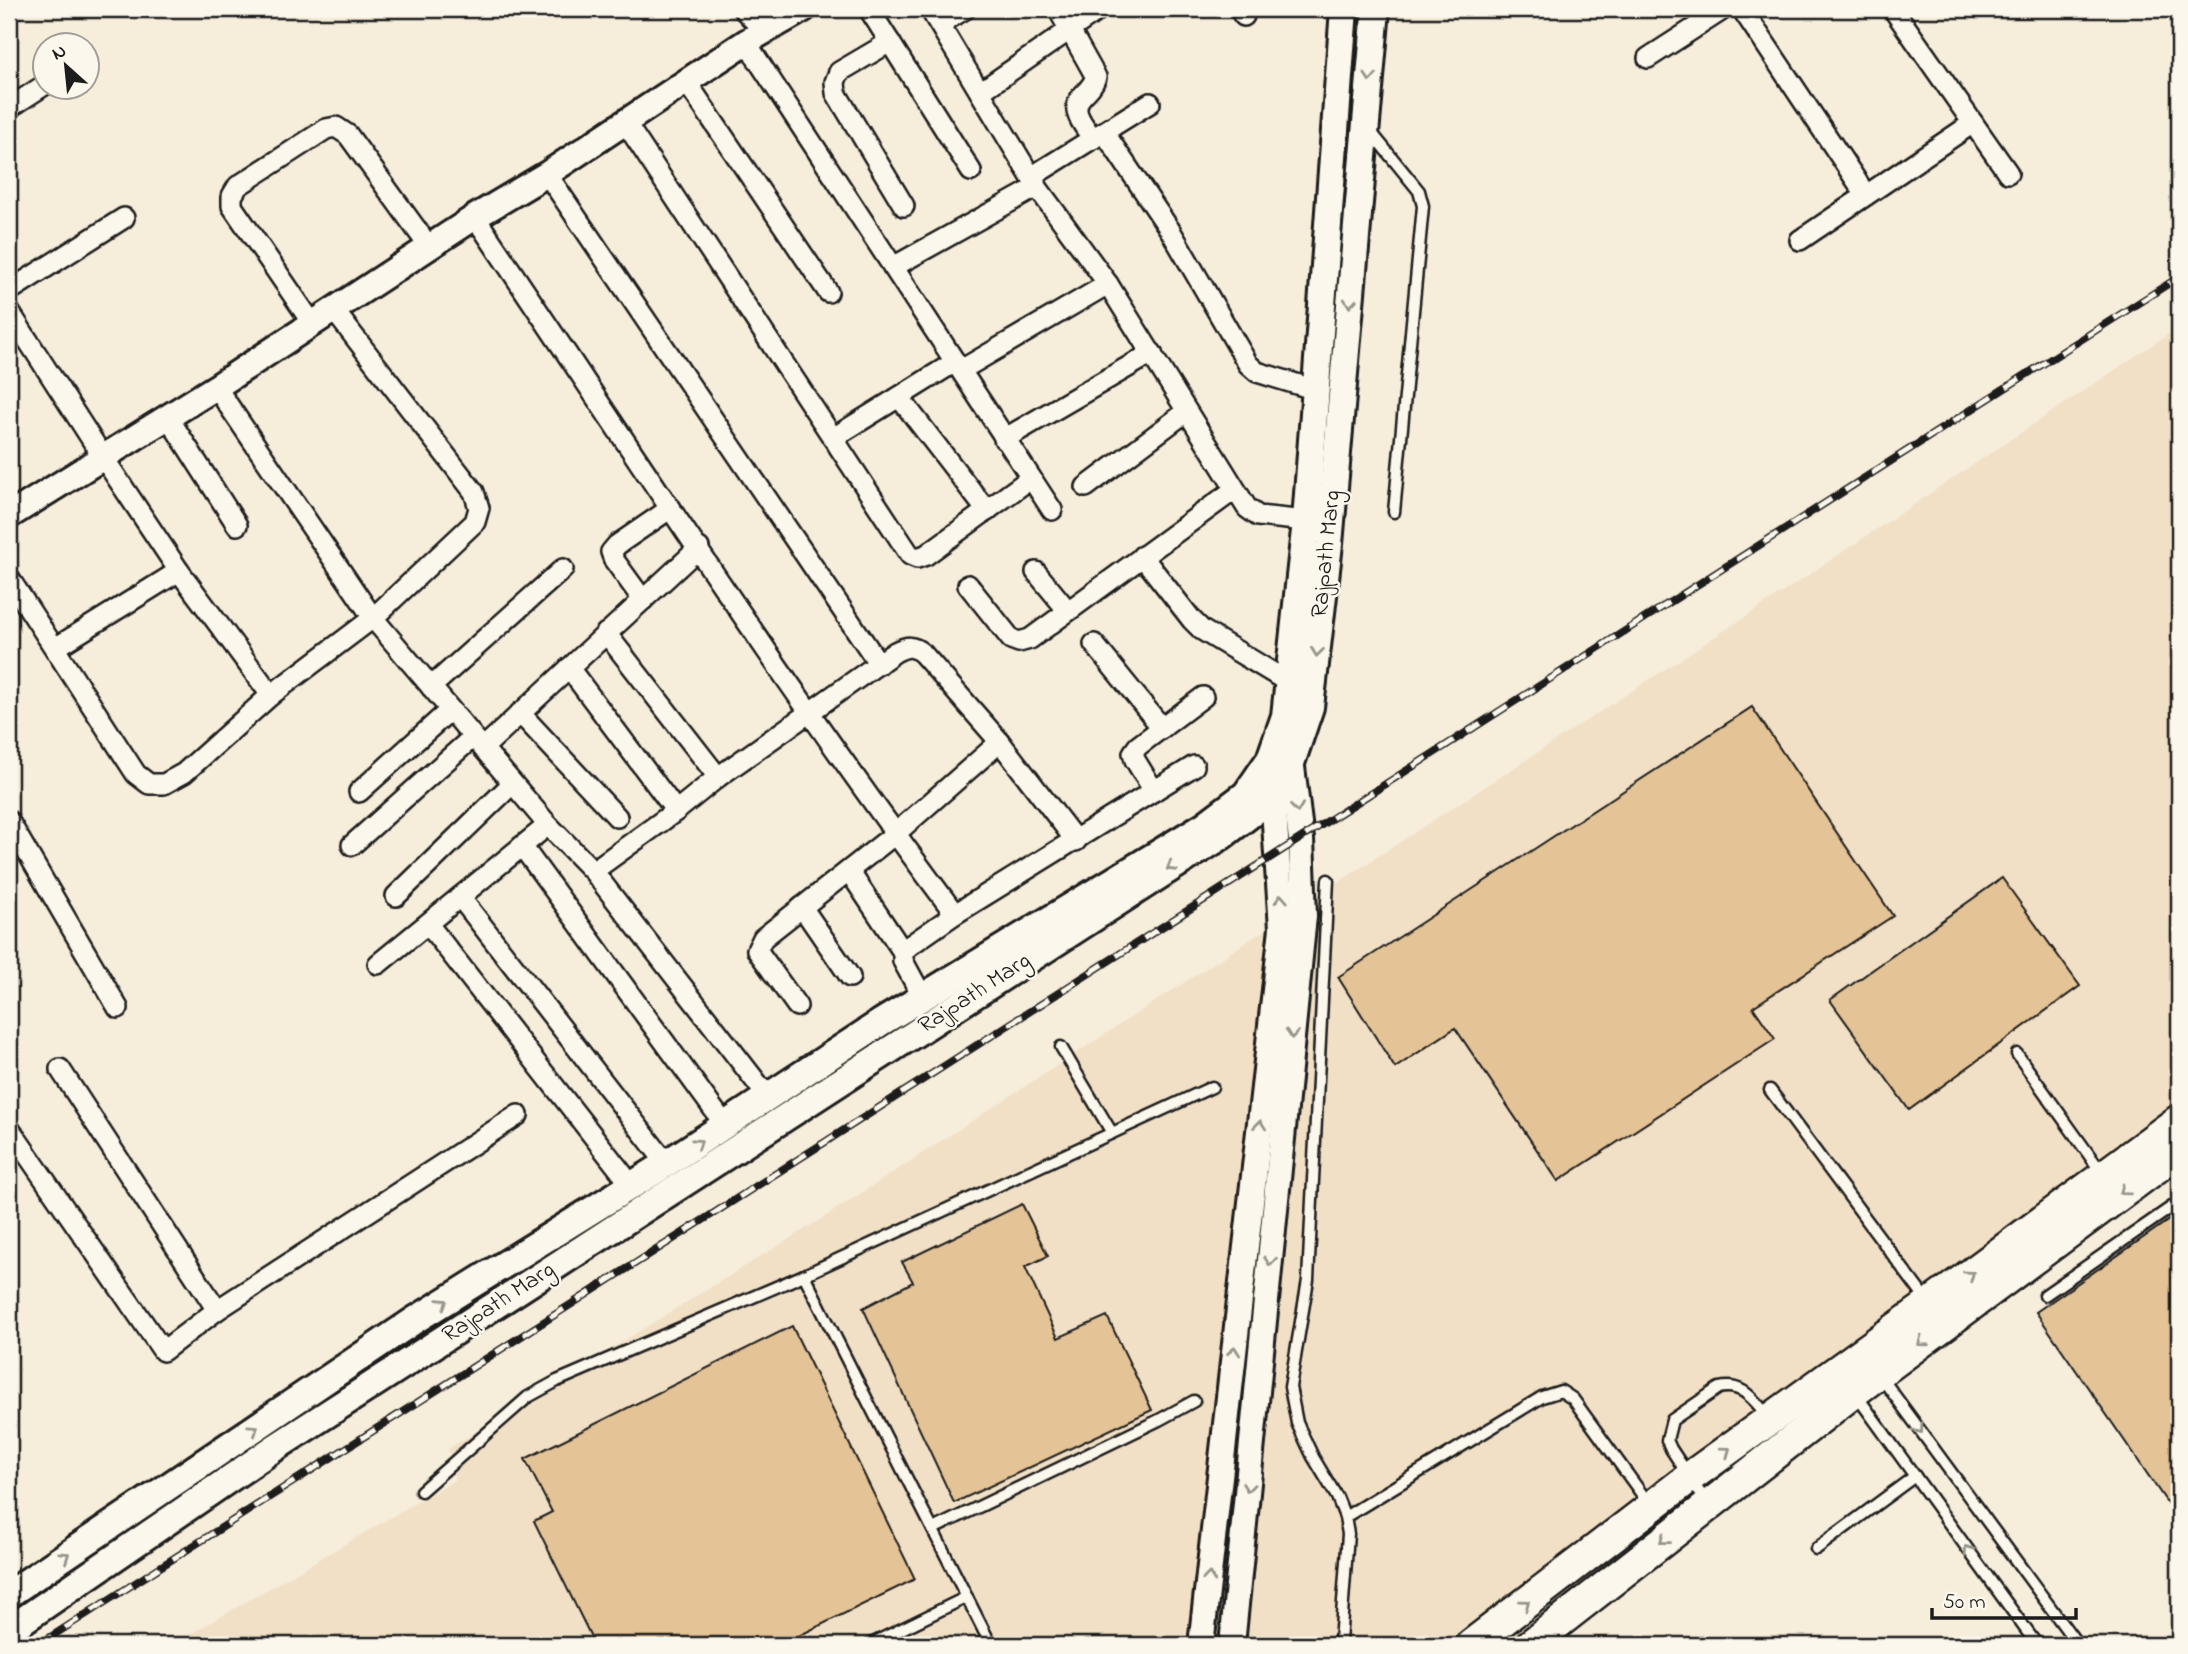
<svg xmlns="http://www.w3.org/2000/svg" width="2188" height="1654" font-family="'Indie Flower',sans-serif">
	<rect width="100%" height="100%" fill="#f6eddb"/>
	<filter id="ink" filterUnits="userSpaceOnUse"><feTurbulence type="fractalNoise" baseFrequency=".0143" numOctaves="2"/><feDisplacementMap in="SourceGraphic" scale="14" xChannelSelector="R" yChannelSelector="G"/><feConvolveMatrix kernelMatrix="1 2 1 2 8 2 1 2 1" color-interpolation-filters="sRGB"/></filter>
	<g filter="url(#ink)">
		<path fill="#f1e0c6" d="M 2179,327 L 2179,1138 L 1512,1645 L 172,1645 L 455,1480 L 448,1449 L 820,1220 L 1756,610 Z"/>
		<g fill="#e4c396" stroke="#1c1c1c" stroke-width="2">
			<path d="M 1752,707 L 1893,916 L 1753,1007 L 1775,1039 L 1558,1181 L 1455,1028 L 1395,1068 L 1338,977 Z"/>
			<path d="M 2002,878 L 2080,986 L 1909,1110 L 1830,1000 Z"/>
			<path d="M 1022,1204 L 1048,1256 L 1025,1267 L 1058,1338 L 1107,1316 L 1152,1410 L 954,1503 L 863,1308 L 913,1282 L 902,1262 Z"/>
			<path d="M 2179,1213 L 2179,1520 L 2036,1312 Z"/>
			<path d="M 792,1326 L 915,1579 L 780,1645 L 595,1645 L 534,1521 L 552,1512 L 525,1459 Z"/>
		</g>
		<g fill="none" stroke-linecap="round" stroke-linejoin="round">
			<g stroke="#1c1c1c" stroke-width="15">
				<g id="service">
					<path d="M 1371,132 L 1419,191 L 1423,206 L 1394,512"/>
					<path d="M 1328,880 L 1308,1280 L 1290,1387 L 1297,1423 L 1313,1457 L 1337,1497 L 1345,1517 L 1348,1534 L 1340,1642"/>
					<path d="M 1061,1047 L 1112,1133"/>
					<path d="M 2017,1054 L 2102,1173"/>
					<path d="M 1770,1090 L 1927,1301"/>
					<path d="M 804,1275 L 991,1645"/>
					<path d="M 2045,1295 L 2179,1202"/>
					<path d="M 1881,1377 L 2078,1645"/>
					<path d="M 1857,1396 L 2037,1645"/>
					<path d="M 421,1491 L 528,1397 L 557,1381 L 804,1275 L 1212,1087"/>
					<path d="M 1706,1502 L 1671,1449 L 1667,1440 L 1672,1420 L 1719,1388 C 1743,1382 1754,1401 1768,1416"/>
					<path d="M 1345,1517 L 1542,1397 L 1561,1391 L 1573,1399 L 1649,1504"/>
					<path d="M 933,1529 L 1159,1420 L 1194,1401"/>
					<path d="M 1816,1549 L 1915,1476"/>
					<path d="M 869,1645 L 967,1597"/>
				</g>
			</g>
			<g stroke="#1c1c1c" stroke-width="24">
				<g id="minor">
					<path d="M 743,9 L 764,31"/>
					<path d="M 869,9 L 971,171"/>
					<path d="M 930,9 L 1037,187 L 1108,284 L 1247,508 L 1258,516 L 1306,521"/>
					<path d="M 1058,9 L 1096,77 C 1093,85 1089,89 1083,95 C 1068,110 1084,125 1093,139"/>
					<path d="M 1239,9 L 1244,16"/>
					<path d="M 1742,9 L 1866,195"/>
					<path d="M 1893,9 L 2008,173"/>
					<path d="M 940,24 L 965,9"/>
					<path d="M 746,42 L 1052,510"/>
					<path d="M 890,42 L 839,72 L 835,82 L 836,93 L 904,206"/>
					<path d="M 1648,58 L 1724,9"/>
					<path d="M 686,81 L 828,292"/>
					<path d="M 980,92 L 1100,9"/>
					<path d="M 9,108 L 46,84"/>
					<path d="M 625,122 L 910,555 L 917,558 L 926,555 L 1031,478"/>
					<path d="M 1104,132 L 1170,230 L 1248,364 L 1257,372 L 1316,390"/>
					<path d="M 547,174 L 879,664"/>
					<path d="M 1031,177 L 1150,103"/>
					<path d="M 475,217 C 633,451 786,689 955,914"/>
					<path d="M 1800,240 L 1973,123"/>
					<path d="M 893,267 L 1037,187"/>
					<path d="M 9,291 L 124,218"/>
					<path d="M 9,311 L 103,457 L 179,571 L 271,695"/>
					<path d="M 312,323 L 232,206 L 232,196 L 238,186 L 326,129 L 336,127 L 348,135 L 430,248"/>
					<path d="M 961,370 L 1108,284"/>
					<path d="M 216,387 L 373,618 L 548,825 L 593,871 L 768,1097"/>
					<path d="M 899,397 L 987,511"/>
					<path d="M 168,417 L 237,525"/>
					<path d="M 833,438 L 955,362"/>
					<path d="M 1004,439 L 1152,353"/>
					<path d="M 1086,487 L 1186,412"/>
					<path d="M 1142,556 L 1192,620 L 1202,630 L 1288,682"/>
					<path d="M 1036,572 L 1068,611"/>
					<path d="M 9,578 L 136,774 L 149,784 L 164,784 L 184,773 L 271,695 L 373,618 L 475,522 L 479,508 L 474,492 L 333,309"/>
					<path d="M 968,585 L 1011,639 L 1019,642 L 1030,639 L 1234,490"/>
					<path d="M 643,600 L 614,560 L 611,552 L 617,545 L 671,508"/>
					<path d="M 606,633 L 718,777"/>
					<path d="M 1094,644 L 1162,728"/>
					<path d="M 55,648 L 179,571"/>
					<path d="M 569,668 L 676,811"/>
					<path d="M 431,687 L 563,569"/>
					<path d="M 520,713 L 617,817"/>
					<path d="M 483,748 L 699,548"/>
					<path d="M 1154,791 L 1135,760 L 1133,753 L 1138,746 L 1203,697"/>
					<path d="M 359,792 L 450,710"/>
					<path d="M 9,821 L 118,1008"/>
					<path d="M 352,845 L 473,737"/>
					<path d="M 522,846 L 725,1125"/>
					<path d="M 593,871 L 676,811 L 718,777 L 895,652 C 907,646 913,645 923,654 L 1000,742 L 1076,841"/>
					<path d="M 849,871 L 903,952"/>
					<path d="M 396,896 L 512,784"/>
					<path d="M 460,897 L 667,1164"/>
					<path d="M 802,907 L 850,977"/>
					<path d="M 428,924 L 632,1186"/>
					<path d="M 378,964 L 548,825"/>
					<path d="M 922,996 L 903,961 L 903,952 L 909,946 L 955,914 L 1194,766"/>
					<path d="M 797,1006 L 757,950 L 763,938 L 895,834 L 1000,742"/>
					<path d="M 60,1069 L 217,1310"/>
					<path d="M 9,1128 L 163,1351 L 217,1310 L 518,1115"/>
				</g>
			</g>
			<g stroke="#1c1c1c" stroke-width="30">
				<g id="tertiary">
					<path d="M 9,516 L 216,387 L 475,217 L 547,174 L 746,42 L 804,9"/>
					<path d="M 1201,1645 L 1282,928 L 1272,779"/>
					<path d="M 1232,1645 L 1304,916 L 1301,839 L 1290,751"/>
				</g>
			</g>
			<g stroke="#1c1c1c" stroke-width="32">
				<g id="secondary">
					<path d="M 9,1594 L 415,1320 L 658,1169 L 880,1023 L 1205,825 L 1246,794 L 1270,759 L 1285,716 L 1306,521 L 1344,9"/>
					<path d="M 9,1630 L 273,1449 L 1163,873 L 1222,836 L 1256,810 L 1273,794 L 1291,763 L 1310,707 L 1329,544 L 1376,9"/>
				</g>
			</g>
			<g stroke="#1c1c1c" stroke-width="35">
				<g id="primary">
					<path d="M 1471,1645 L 1690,1477 L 1952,1288 L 2179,1120"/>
					<path d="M 1530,1645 L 1854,1392 L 2179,1151"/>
				</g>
			</g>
			<use href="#service" stroke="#fbf7ec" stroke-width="10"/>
			<use href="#minor" stroke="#fbf7ec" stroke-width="19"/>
			<use href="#tertiary" stroke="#fbf7ec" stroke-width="24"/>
			<use href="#secondary" stroke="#fbf7ec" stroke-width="26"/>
			<use href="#primary" stroke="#fbf7ec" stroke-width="30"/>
			<g stroke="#1c1c1c" stroke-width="8">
				<path id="rail" d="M 38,1645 L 2179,277"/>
			</g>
			<use href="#rail" stroke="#fbf7ec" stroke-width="5" stroke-dasharray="16" stroke-linecap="butt"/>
		</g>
		<defs><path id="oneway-chevron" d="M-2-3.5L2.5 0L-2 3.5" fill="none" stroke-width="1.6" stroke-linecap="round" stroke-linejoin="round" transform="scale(1.75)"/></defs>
		<g stroke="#97948e">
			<use href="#oneway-chevron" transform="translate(1370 77) rotate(95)"/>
			<use href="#oneway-chevron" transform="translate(1350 303) rotate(95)"/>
			<use href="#oneway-chevron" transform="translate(1317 652) rotate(97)"/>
			<use href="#oneway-chevron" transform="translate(1297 808) rotate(83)"/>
			<use href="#oneway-chevron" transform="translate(1171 867) rotate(149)"/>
			<use href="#oneway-chevron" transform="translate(1281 899) rotate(-93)"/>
			<use href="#oneway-chevron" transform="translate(1292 1034) rotate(96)"/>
			<use href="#oneway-chevron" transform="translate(1260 1125) rotate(-84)"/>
			<use href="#oneway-chevron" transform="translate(698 1143) rotate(-34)"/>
			<use href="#oneway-chevron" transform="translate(2124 1191) rotate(143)"/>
			<use href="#oneway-chevron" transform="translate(1270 1261) rotate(96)"/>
			<use href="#oneway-chevron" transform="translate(1970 1275) rotate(-36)"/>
			<use href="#oneway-chevron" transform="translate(443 1303) rotate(-32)"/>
			<use href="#oneway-chevron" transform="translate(1922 1342) rotate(143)"/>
			<use href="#oneway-chevron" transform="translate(1234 1351) rotate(-84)"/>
			<use href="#oneway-chevron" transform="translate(254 1429) rotate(-34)"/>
			<use href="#oneway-chevron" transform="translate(1919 1429) rotate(54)"/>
			<use href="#oneway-chevron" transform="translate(1726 1451) rotate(-36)"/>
			<use href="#oneway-chevron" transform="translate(1248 1487) rotate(96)"/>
			<use href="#oneway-chevron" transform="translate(1664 1540) rotate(142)"/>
			<use href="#oneway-chevron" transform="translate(1968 1550) rotate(-126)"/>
			<use href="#oneway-chevron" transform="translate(65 1556) rotate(-34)"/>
			<use href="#oneway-chevron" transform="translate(1209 1577) rotate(-84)"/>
			<use href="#oneway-chevron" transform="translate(1525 1604) rotate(-37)"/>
		</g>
	</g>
	<g text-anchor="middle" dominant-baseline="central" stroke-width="5" stroke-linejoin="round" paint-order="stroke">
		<g font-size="24" fill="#1c1c1c" stroke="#fbf7ec">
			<text transform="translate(1327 554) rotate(-84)">Rajpath Marg</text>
			<text transform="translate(975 994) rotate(-33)">Rajpath Marg</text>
			<text transform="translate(499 1303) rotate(-33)">Rajpath Marg</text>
		</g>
	</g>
	<rect width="2188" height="1654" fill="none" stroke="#fbf7ec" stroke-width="35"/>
	<rect x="18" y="18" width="2153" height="1619" fill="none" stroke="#1c1c1c" stroke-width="2.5" filter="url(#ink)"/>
	<g transform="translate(66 66) rotate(333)"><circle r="33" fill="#fbf7ec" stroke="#a29f99" stroke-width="2"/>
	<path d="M0-5L12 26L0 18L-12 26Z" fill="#1c1c1c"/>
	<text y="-10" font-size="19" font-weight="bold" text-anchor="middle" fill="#1c1c1c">N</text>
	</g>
	<path d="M1932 1608v10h144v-10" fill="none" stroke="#1c1c1c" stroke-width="3.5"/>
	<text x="1943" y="1608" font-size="21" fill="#1c1c1c" stroke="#fbf7ec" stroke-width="5" paint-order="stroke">50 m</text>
</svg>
